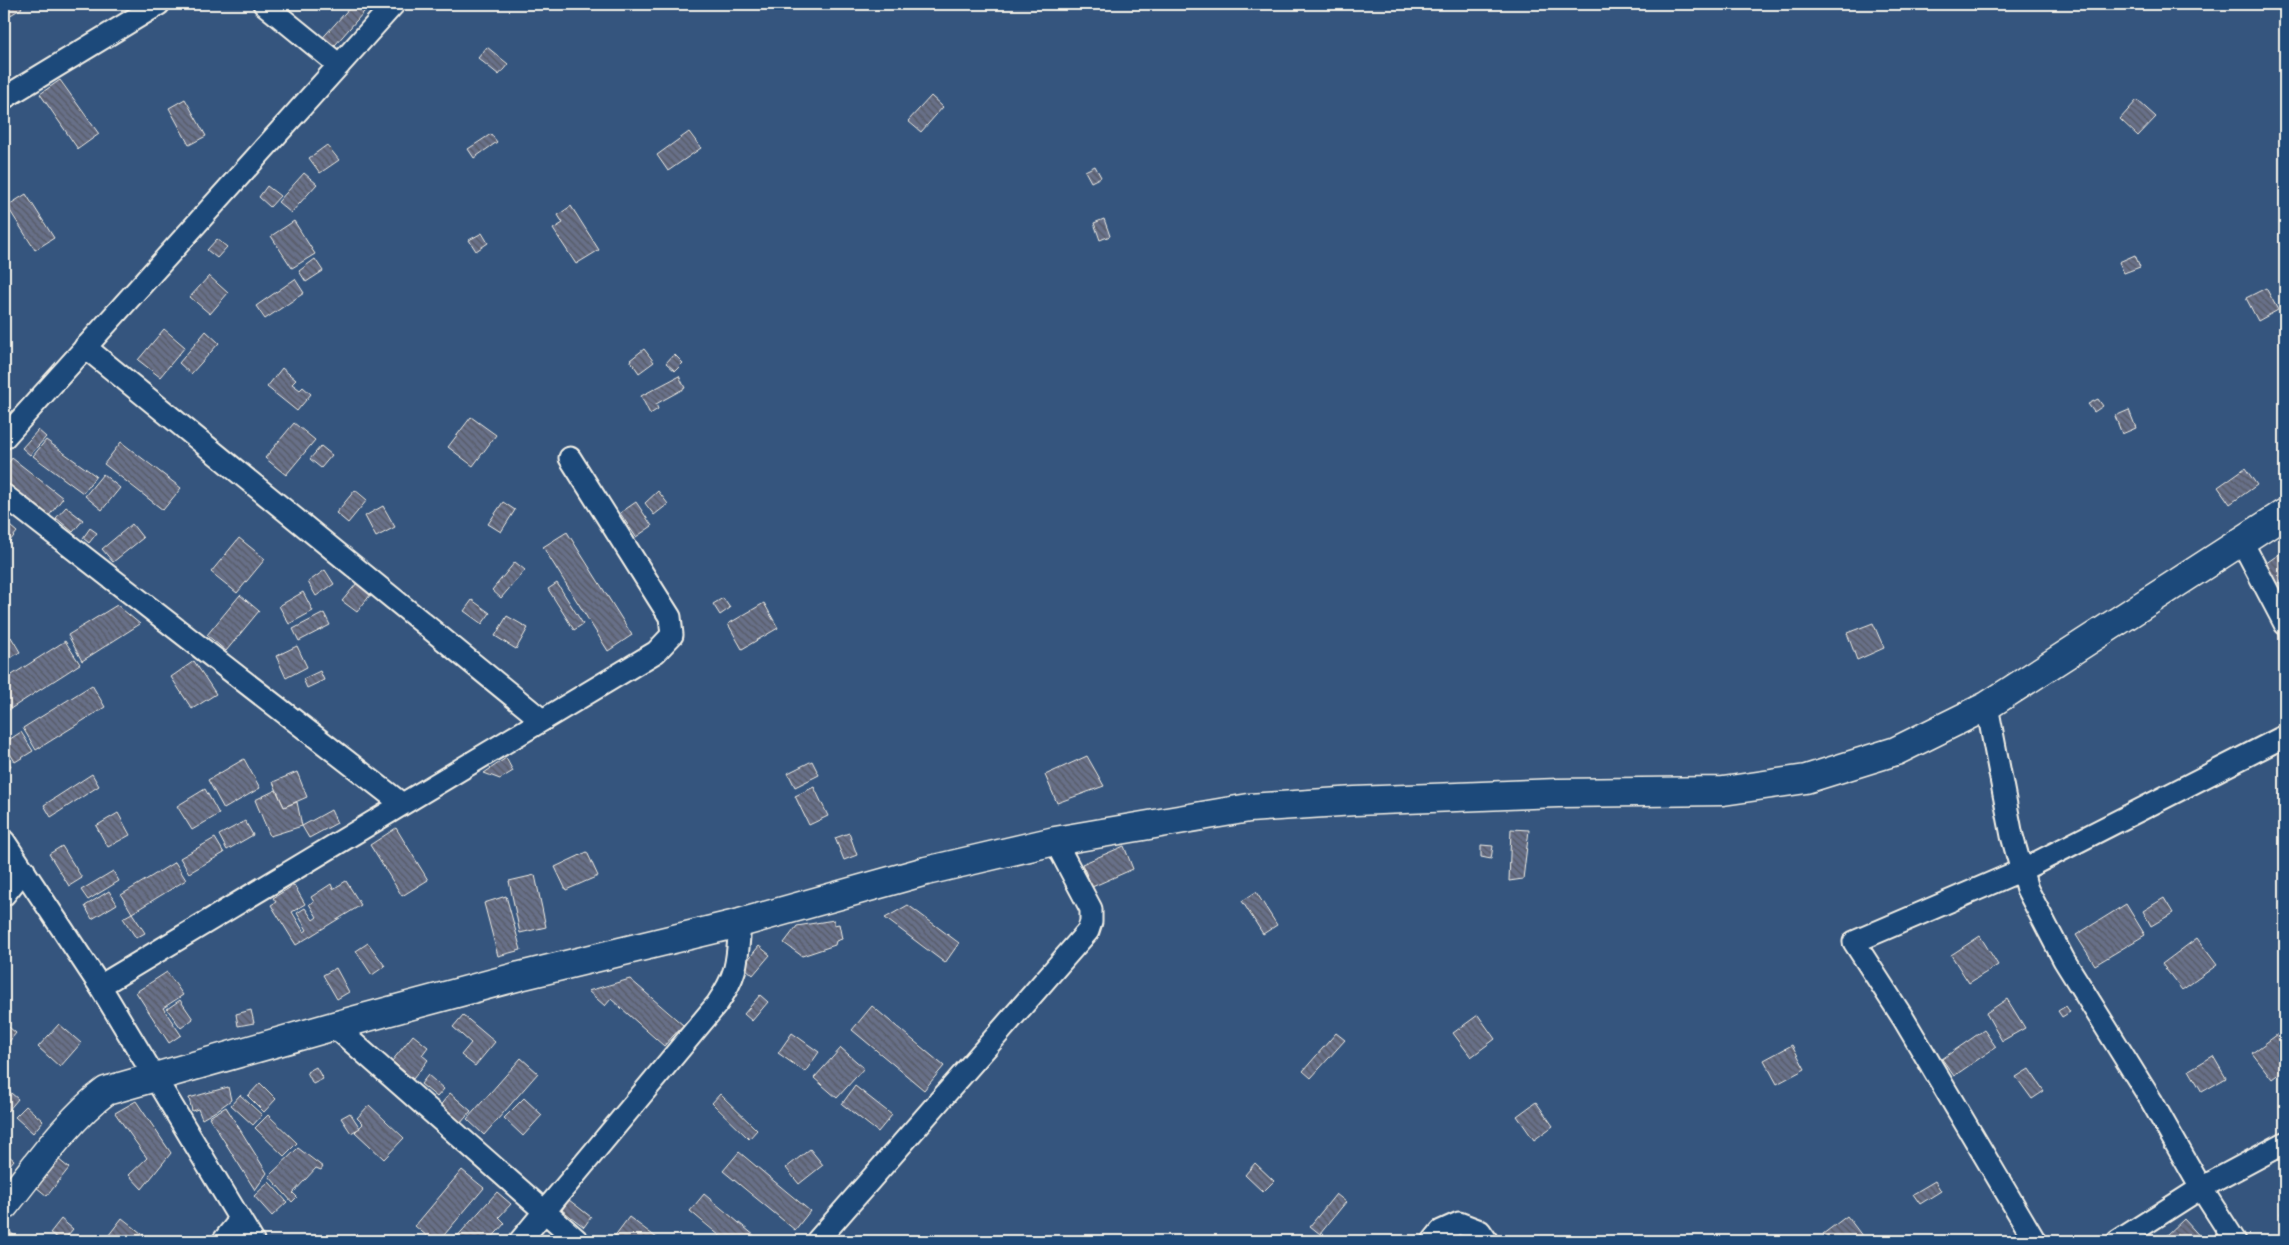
<svg xmlns="http://www.w3.org/2000/svg" width="2289" height="1245" font-family="'Comic Neue',sans-serif">
	<defs>
		<pattern id="building-back-hatch" width="6" height="6" patternUnits="userSpaceOnUse" patternTransform="scale(1.25)"><rect width="6" height="6" fill="#676f88"/><path d="M-1 5l2 2M0 0l6 6M5-1l2 2" fill="none" stroke="#565a64"/></pattern>
	</defs>
	<rect width="100%" height="100%" fill="#35557e"/>
	<filter id="ink" filterUnits="userSpaceOnUse"><feTurbulence type="fractalNoise" baseFrequency=".02" numOctaves="2"/><feDisplacementMap in="SourceGraphic" scale="10" xChannelSelector="R" yChannelSelector="G"/><feConvolveMatrix kernelMatrix="1 2 1 2 8 2 1 2 1" color-interpolation-filters="sRGB"/></filter>
	<g filter="url(#ink)">
		<g fill="url(#building-back-hatch)" stroke="#f4f1e8">
			<path d="M 4,4 L 19,4 L 22,8 L 4,19 Z"/>
			<path d="M 353,4 L 370,5 L 329,52 L 318,43 Z"/>
			<path d="M 487,47 L 508,64 L 499,75 L 478,58 Z"/>
			<path d="M 60,80 L 99,134 L 78,149 L 40,94 Z"/>
			<path d="M 931,96 L 943,107 L 921,132 L 908,121 Z"/>
			<path d="M 185,99 L 206,136 L 189,145 L 169,108 Z"/>
			<path d="M 2137,100 L 2156,117 L 2138,136 L 2120,119 Z"/>
			<path d="M 689,132 L 701,148 L 668,171 L 657,155 Z"/>
			<path d="M 491,134 L 497,142 L 474,158 L 468,149 Z"/>
			<path d="M 327,145 L 339,160 L 320,173 L 309,158 Z"/>
			<path d="M 1095,166 L 1101,177 L 1091,182 L 1085,171 Z"/>
			<path d="M 304,173 L 317,184 L 291,213 L 278,202 Z"/>
			<path d="M 267,186 L 280,196 L 270,207 L 259,197 Z"/>
			<path d="M 26,194 L 54,238 L 35,250 L 7,206 Z"/>
			<path d="M 571,206 L 599,250 L 576,264 L 553,229 L 563,223 L 558,215 Z"/>
			<path d="M 1104,219 L 1110,236 L 1100,240 L 1094,223 Z"/>
			<path d="M 294,221 L 315,254 L 292,268 L 271,236 Z"/>
			<path d="M 482,233 L 488,243 L 476,251 L 469,240 Z"/>
			<path d="M 217,239 L 227,247 L 217,258 L 207,250 Z"/>
			<path d="M 2135,255 L 2140,267 L 2124,273 L 2119,262 Z"/>
			<path d="M 315,259 L 323,271 L 306,282 L 299,271 Z"/>
			<path d="M 209,276 L 228,293 L 210,314 L 190,297 Z"/>
			<path d="M 295,279 L 304,293 L 265,319 L 256,306 Z"/>
			<path d="M 2266,288 L 2278,310 L 2258,321 L 2246,298 Z"/>
			<path d="M 164,329 L 185,347 L 160,377 L 138,360 Z"/>
			<path d="M 206,331 L 219,343 L 191,374 L 179,363 Z"/>
			<path d="M 644,349 L 654,362 L 639,373 L 630,360 Z"/>
			<path d="M 674,354 L 683,363 L 675,371 L 666,363 Z"/>
			<path d="M 282,368 L 296,380 L 292,384 L 300,390 L 303,387 L 311,394 L 297,411 L 267,387 Z"/>
			<path d="M 679,376 L 685,388 L 656,404 L 658,409 L 650,414 L 641,396 Z"/>
			<path d="M 2098,399 L 2103,406 L 2094,412 L 2088,404 Z"/>
			<path d="M 2129,410 L 2136,428 L 2122,434 L 2115,416 Z"/>
			<path d="M 471,417 L 496,435 L 473,466 L 448,447 Z"/>
			<path d="M 294,423 L 315,440 L 286,475 L 265,458 Z"/>
			<path d="M 38,430 L 46,437 L 30,455 L 22,448 Z"/>
			<path d="M 46,440 L 96,476 L 83,493 L 33,456 Z"/>
			<path d="M 121,442 L 181,488 L 163,510 L 104,464 Z"/>
			<path d="M 321,446 L 332,455 L 321,468 L 310,459 Z"/>
			<path d="M 12,458 L 63,498 L 48,517 L 4,483 L 4,469 Z"/>
			<path d="M 2245,468 L 2257,485 L 2230,504 L 2218,487 Z"/>
			<path d="M 2285,472 L 2285,485 L 2284,486 L 2280,474 Z"/>
			<path d="M 103,474 L 120,488 L 102,510 L 85,496 Z"/>
			<path d="M 355,490 L 367,500 L 348,523 L 336,513 Z"/>
			<path d="M 658,491 L 668,504 L 654,515 L 645,503 Z"/>
			<path d="M 503,502 L 515,510 L 501,532 L 488,524 Z"/>
			<path d="M 636,502 L 652,526 L 636,537 L 620,513 Z"/>
			<path d="M 383,506 L 395,527 L 376,537 L 365,516 Z"/>
			<path d="M 66,507 L 83,520 L 73,532 L 56,518 Z"/>
			<path d="M 4,521 L 17,532 L 6,546 L 4,545 Z"/>
			<path d="M 132,524 L 143,538 L 113,562 L 102,549 Z"/>
			<path d="M 90,528 L 97,533 L 89,543 L 83,538 Z"/>
			<path d="M 567,532 L 632,635 L 608,651 L 543,547 Z"/>
			<path d="M 239,538 L 265,559 L 237,593 L 211,572 Z"/>
			<path d="M 2285,550 L 2285,578 L 2275,585 L 2262,566 Z"/>
			<path d="M 515,562 L 525,570 L 501,598 L 492,590 Z"/>
			<path d="M 325,570 L 334,584 L 316,596 L 308,582 Z"/>
			<path d="M 357,583 L 371,594 L 357,612 L 342,601 Z"/>
			<path d="M 557,583 L 583,624 L 574,630 L 548,589 Z"/>
			<path d="M 303,592 L 313,611 L 289,624 L 279,606 Z"/>
			<path d="M 240,595 L 259,611 L 226,651 L 207,635 Z"/>
			<path d="M 723,598 L 730,608 L 720,615 L 713,604 Z"/>
			<path d="M 472,600 L 490,613 L 482,624 L 464,611 Z"/>
			<path d="M 764,603 L 778,628 L 742,649 L 728,624 Z"/>
			<path d="M 117,605 L 140,624 L 82,661 L 68,635 Z"/>
			<path d="M 324,613 L 330,625 L 299,641 L 293,629 Z"/>
			<path d="M 507,616 L 528,628 L 516,649 L 495,636 Z"/>
			<path d="M 1873,623 L 1884,648 L 1857,660 L 1847,633 Z"/>
			<path d="M 11,637 L 20,652 L 4,662 L 4,642 Z"/>
			<path d="M 65,641 L 80,664 L 4,713 L 4,680 Z"/>
			<path d="M 297,646 L 307,667 L 286,678 L 276,656 Z"/>
			<path d="M 194,661 L 216,694 L 192,709 L 171,677 Z"/>
			<path d="M 320,671 L 324,680 L 307,688 L 303,679 Z"/>
			<path d="M 92,685 L 105,707 L 36,750 L 23,728 Z"/>
			<path d="M 21,732 L 33,751 L 15,762 L 4,743 Z"/>
			<path d="M 4,753 L 11,766 L 4,770 Z"/>
			<path d="M 1087,756 L 1104,786 L 1057,803 L 1045,775 Z"/>
			<path d="M 506,758 L 513,771 L 500,779 L 484,773 Z"/>
			<path d="M 244,759 L 260,788 L 224,809 L 208,780 Z"/>
			<path d="M 812,761 L 819,775 L 795,787 L 788,773 Z"/>
			<path d="M 297,772 L 307,797 L 284,807 L 273,782 Z"/>
			<path d="M 92,774 L 99,786 L 51,817 L 44,805 Z"/>
			<path d="M 814,787 L 828,816 L 809,825 L 795,796 Z"/>
			<path d="M 205,789 L 219,814 L 192,830 L 177,806 Z"/>
			<path d="M 276,790 L 284,807 L 297,802 L 302,826 L 270,836 L 255,800 Z"/>
			<path d="M 331,810 L 337,823 L 309,838 L 302,826 Z"/>
			<path d="M 118,813 L 130,835 L 108,847 L 96,826 Z"/>
			<path d="M 245,821 L 253,835 L 227,850 L 219,835 Z"/>
			<path d="M 396,828 L 428,880 L 402,896 L 370,845 Z"/>
			<path d="M 1511,829 L 1529,830 L 1523,879 L 1509,881 Z"/>
			<path d="M 849,833 L 857,855 L 844,860 L 835,838 Z"/>
			<path d="M 215,838 L 224,853 L 189,873 L 180,858 Z"/>
			<path d="M 1481,845 L 1493,846 L 1491,859 L 1481,857 Z"/>
			<path d="M 62,846 L 82,878 L 69,886 L 49,854 Z"/>
			<path d="M 1124,846 L 1133,869 L 1092,887 L 1082,864 Z"/>
			<path d="M 587,852 L 598,876 L 566,890 L 555,867 Z"/>
			<path d="M 175,862 L 186,880 L 132,913 L 121,895 Z"/>
			<path d="M 113,871 L 119,881 L 88,900 L 81,890 Z"/>
			<path d="M 535,875 L 546,927 L 520,933 L 509,881 Z"/>
			<path d="M 346,881 L 361,905 L 296,945 L 271,905 L 276,902 L 273,898 L 294,885 L 305,904 L 292,912 L 304,932 L 307,930 L 297,913 L 305,908 L 313,920 L 317,917 L 309,904 L 314,902 L 311,897 L 331,884 L 333,889 Z"/>
			<path d="M 109,891 L 117,904 L 92,919 L 85,906 Z"/>
			<path d="M 1256,892 L 1277,925 L 1263,934 L 1242,901 Z"/>
			<path d="M 506,896 L 521,950 L 498,956 L 484,903 Z"/>
			<path d="M 2164,898 L 2173,913 L 2151,926 L 2143,911 Z"/>
			<path d="M 2126,904 L 2145,935 L 2095,965 L 2076,935 Z"/>
			<path d="M 908,905 L 959,943 L 945,963 L 885,918 Z"/>
			<path d="M 132,913 L 145,933 L 136,938 L 123,918 Z"/>
			<path d="M 834,920 L 834,925 L 839,924 L 842,939 L 836,941 L 835,945 L 802,956 L 784,943 L 797,926 Z"/>
			<path d="M 1980,936 L 1998,965 L 1969,983 L 1951,955 Z"/>
			<path d="M 2197,938 L 2217,965 L 2182,990 L 2162,964 Z"/>
			<path d="M 368,943 L 385,966 L 372,975 L 356,951 Z"/>
			<path d="M 759,946 L 770,955 L 753,975 L 743,966 Z"/>
			<path d="M 336,968 L 349,992 L 337,999 L 323,975 Z"/>
			<path d="M 167,972 L 183,995 L 163,1008 L 181,1035 L 169,1043 L 136,992 Z"/>
			<path d="M 630,979 L 683,1025 L 664,1046 L 611,999 L 605,1006 L 588,991 Z"/>
			<path d="M 760,995 L 768,1002 L 752,1021 L 744,1014 Z"/>
			<path d="M 2007,999 L 2025,1028 L 2002,1041 L 1986,1013 Z"/>
			<path d="M 180,1000 L 193,1019 L 181,1028 L 167,1009 Z"/>
			<path d="M 872,1006 L 944,1066 L 924,1090 L 852,1030 Z"/>
			<path d="M 2066,1006 L 2070,1012 L 2062,1017 L 2058,1011 Z"/>
			<path d="M 251,1010 L 254,1023 L 238,1026 L 236,1014 Z"/>
			<path d="M 463,1015 L 495,1042 L 475,1066 L 461,1055 L 471,1043 L 453,1027 Z"/>
			<path d="M 1478,1015 L 1495,1039 L 1471,1057 L 1453,1033 Z"/>
			<path d="M 4,1023 L 16,1033 L 4,1048 Z"/>
			<path d="M 59,1024 L 81,1043 L 60,1067 L 38,1047 Z"/>
			<path d="M 2285,1029 L 2285,1069 L 2272,1079 L 2252,1053 Z"/>
			<path d="M 1984,1030 L 1996,1047 L 1954,1076 L 1942,1059 Z"/>
			<path d="M 792,1033 L 819,1052 L 805,1072 L 778,1053 Z"/>
			<path d="M 1336,1033 L 1345,1040 L 1311,1078 L 1303,1071 Z"/>
			<path d="M 413,1035 L 428,1047 L 422,1055 L 428,1060 L 413,1079 L 392,1061 Z"/>
			<path d="M 1792,1045 L 1805,1069 L 1777,1084 L 1764,1060 Z"/>
			<path d="M 841,1048 L 864,1068 L 837,1098 L 814,1078 Z"/>
			<path d="M 2213,1056 L 2226,1078 L 2202,1092 L 2189,1070 Z"/>
			<path d="M 521,1058 L 538,1073 L 484,1135 L 467,1119 Z"/>
			<path d="M 316,1067 L 323,1079 L 313,1084 L 307,1072 Z"/>
			<path d="M 2029,1069 L 2044,1091 L 2032,1099 L 2016,1077 Z"/>
			<path d="M 428,1075 L 444,1089 L 437,1097 L 421,1084 Z"/>
			<path d="M 260,1083 L 276,1099 L 264,1112 L 248,1096 Z"/>
			<path d="M 855,1086 L 892,1115 L 878,1132 L 842,1104 Z"/>
			<path d="M 4,1087 L 18,1099 L 8,1111 L 4,1108 Z"/>
			<path d="M 228,1087 L 231,1100 L 216,1111 L 202,1119 L 198,1109 L 192,1111 L 189,1098 Z"/>
			<path d="M 450,1093 L 471,1111 L 460,1124 L 439,1107 Z"/>
			<path d="M 720,1094 L 757,1130 L 749,1139 L 712,1103 Z"/>
			<path d="M 240,1095 L 262,1115 L 253,1125 L 231,1105 Z"/>
			<path d="M 524,1098 L 542,1115 L 523,1136 L 504,1118 Z"/>
			<path d="M 136,1101 L 171,1153 L 142,1189 L 129,1175 L 147,1158 L 115,1113 Z"/>
			<path d="M 1536,1102 L 1553,1126 L 1534,1140 L 1517,1116 Z"/>
			<path d="M 369,1105 L 404,1138 L 384,1159 L 355,1132 L 363,1124 L 357,1118 Z"/>
			<path d="M 26,1106 L 43,1121 L 33,1133 L 15,1117 Z"/>
			<path d="M 226,1107 L 267,1173 L 255,1190 L 209,1117 Z"/>
			<path d="M 350,1113 L 360,1128 L 351,1133 L 341,1118 Z"/>
			<path d="M 268,1115 L 297,1143 L 284,1156 L 255,1128 Z"/>
			<path d="M 298,1148 L 323,1167 L 321,1170 L 316,1168 L 293,1193 L 297,1197 L 292,1202 L 269,1176 Z"/>
			<path d="M 810,1149 L 823,1165 L 799,1184 L 786,1168 Z"/>
			<path d="M 4,1152 L 14,1160 L 4,1172 Z"/>
			<path d="M 739,1152 L 810,1211 L 795,1230 L 723,1171 Z"/>
			<path d="M 58,1159 L 69,1168 L 47,1196 L 36,1187 Z"/>
			<path d="M 1255,1163 L 1274,1181 L 1263,1192 L 1245,1175 Z"/>
			<path d="M 462,1170 L 484,1188 L 439,1241 L 433,1241 L 415,1226 Z"/>
			<path d="M 1935,1181 L 1941,1191 L 1920,1204 L 1913,1194 Z"/>
			<path d="M 269,1182 L 287,1202 L 272,1216 L 254,1196 Z"/>
			<path d="M 497,1192 L 511,1204 L 499,1217 L 505,1223 L 489,1241 L 453,1241 Z"/>
			<path d="M 704,1194 L 761,1241 L 726,1241 L 690,1211 Z"/>
			<path d="M 1336,1194 L 1346,1202 L 1320,1234 L 1310,1226 Z"/>
			<path d="M 569,1200 L 591,1217 L 584,1227 L 562,1210 Z"/>
			<path d="M 2285,1210 L 2285,1222 L 2280,1213 Z"/>
			<path d="M 1847,1216 L 1866,1241 L 1829,1241 L 1823,1234 Z"/>
			<path d="M 629,1217 L 661,1241 L 611,1241 Z"/>
			<path d="M 122,1218 L 151,1241 L 105,1240 Z"/>
			<path d="M 61,1219 L 73,1229 L 63,1241 L 50,1233 Z"/>
			<path d="M 2184,1219 L 2204,1241 L 2171,1241 L 2166,1236 Z"/>
			<path d="M 5,1228 L 21,1241 L 4,1241 Z"/>
		</g>
		<g fill="none" stroke-linecap="round" stroke-linejoin="round">
			<g stroke="#f4f1e8" stroke-width="25">
				<g id="street">
					<path d="M 264,4 L 339,65"/>
					<path d="M 4,98 L 159,4"/>
					<path d="M 85,347 L 542,720"/>
					<path d="M 4,438 L 394,4"/>
					<path d="M 4,495 L 402,804"/>
					<path d="M 2242,542 L 2285,624"/>
					<path d="M 1987,706 L 2012,836 L 2027,889 L 2064,960 L 2151,1100 L 2201,1188 L 2235,1241"/>
					<path d="M 4,841 L 100,986 L 253,1241"/>
					<path d="M 4,895 L 24,870"/>
					<path d="M 100,986 L 656,652 L 672,635 L 670,617 L 570,458"/>
					<path d="M 334,1026 L 578,1241"/>
					<path d="M 223,1241 L 240,1220"/>
					<path d="M 520,1241 L 717,1004 C 739,972 737,960 740,923"/>
					<path d="M 817,1241 L 1088,931 L 1091,922 L 1091,909 L 1055,841"/>
					<path d="M 1433,1241 L 1441,1231 L 1459,1223 L 1480,1231 L 1487,1241"/>
					<path d="M 2035,1241 L 1903,1018 L 1854,942 L 2022,870 L 2285,736"/>
					<path d="M 2118,1241 L 2201,1188 L 2285,1143"/>
				</g>
			</g>
			<g stroke="#f4f1e8" stroke-width="31">
				<path id="secondary" d="M 4,1206 C 34,1169 68,1119 106,1091 L 334,1026 L 520,976 L 740,923 L 926,871 L 1055,841 L 1249,808 L 1355,801 L 1558,793 L 1723,791 L 1806,779 L 1896,751 L 1987,706 L 2285,513"/>
			</g>
			<use href="#street" stroke="#1f4a7a" stroke-width="21"/>
			<use href="#secondary" stroke="#1f4a7a" stroke-width="28"/>
		</g>
	</g>
	<rect width="2289" height="1245" fill="none" stroke="#1f4a7a" stroke-width="20"/>
	<rect x="10" y="10" width="2269" height="1225" fill="none" stroke="#f4f1e8" stroke-width="2" filter="url(#ink)"/>
</svg>
